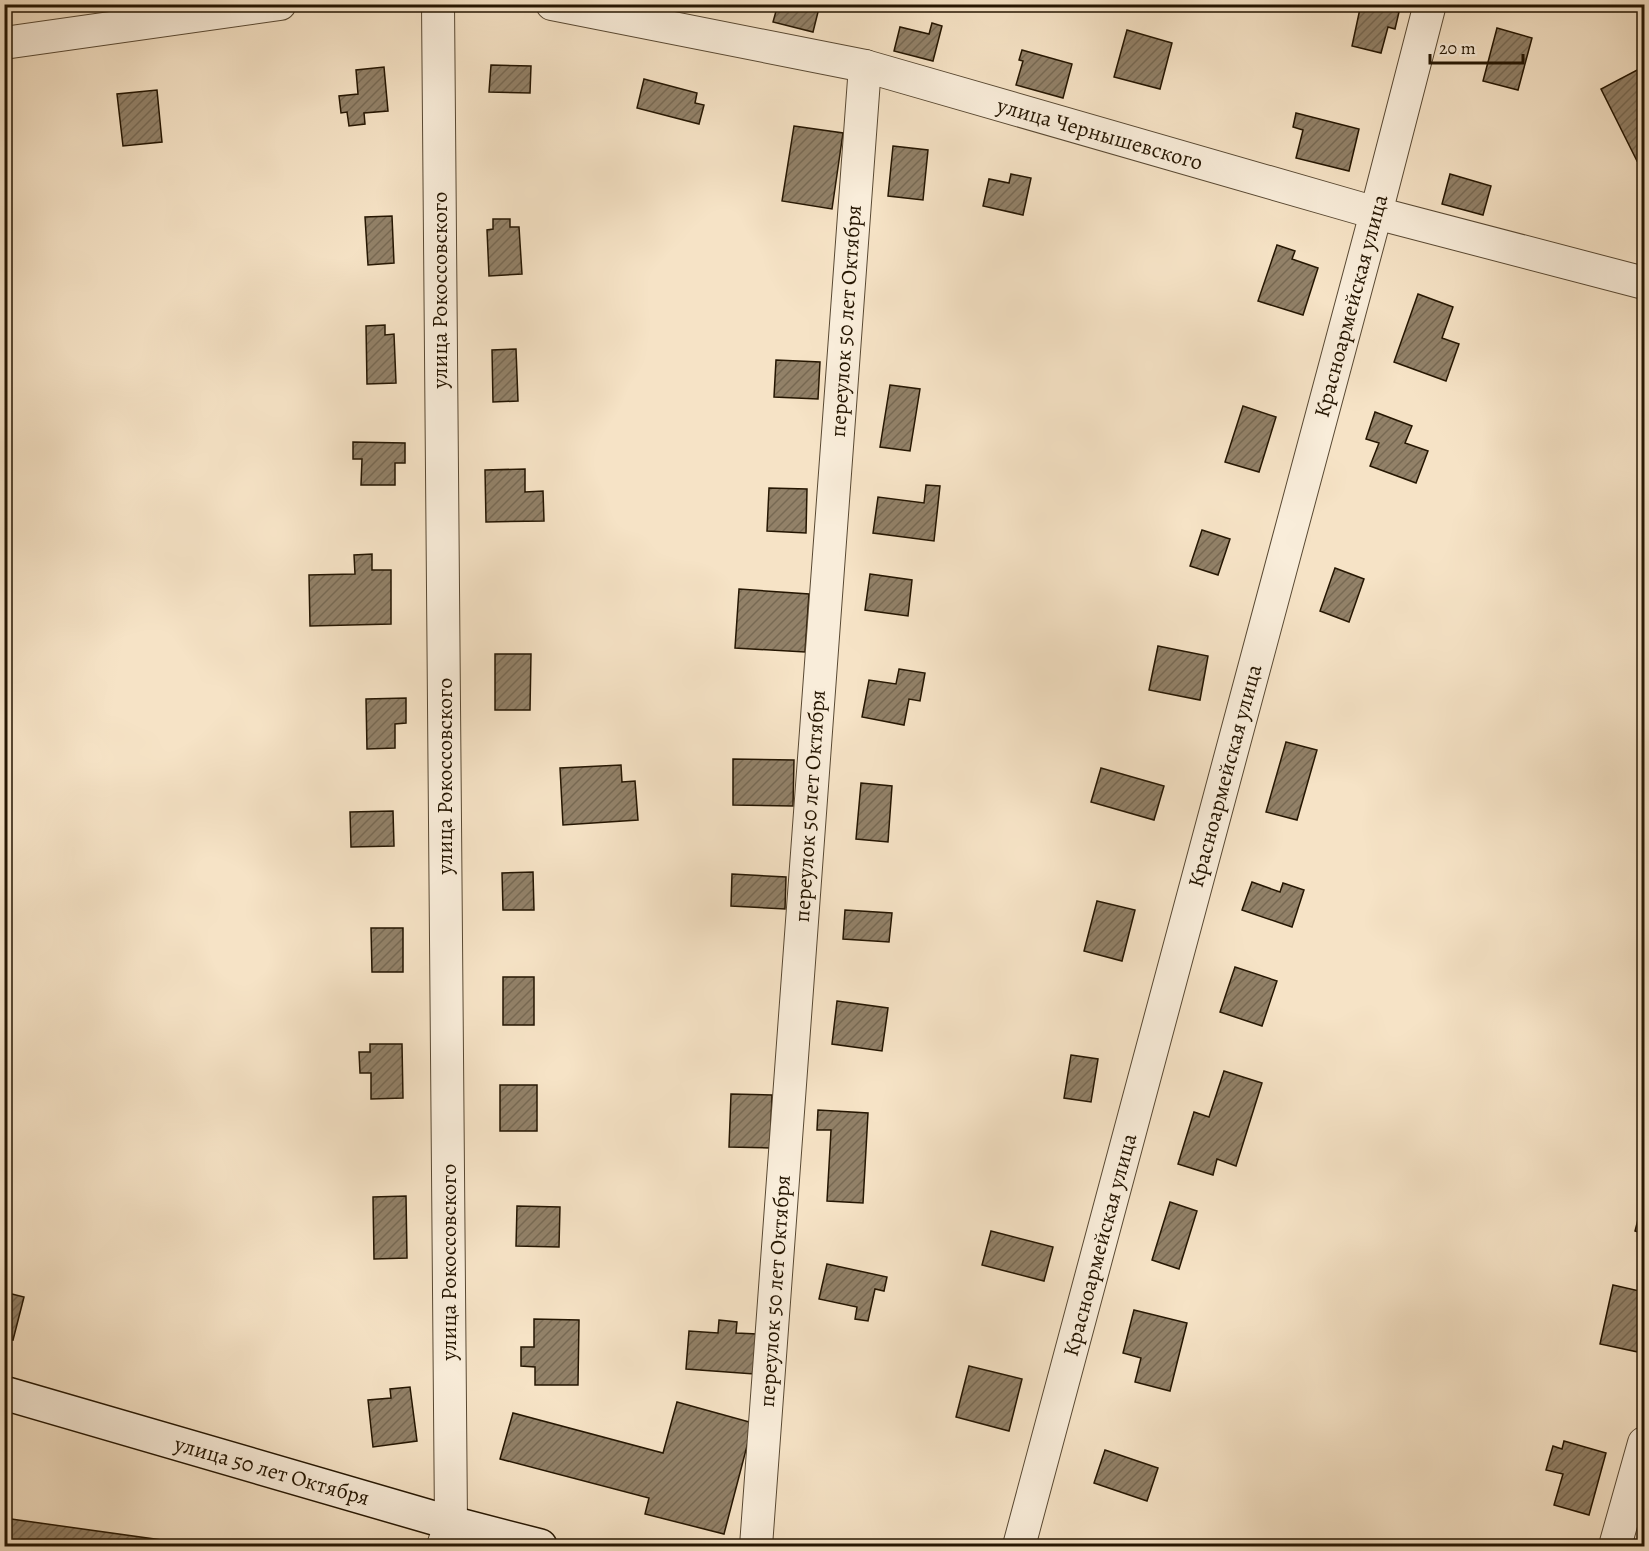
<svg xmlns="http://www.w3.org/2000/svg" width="1649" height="1551" font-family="Alegreya,serif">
	<defs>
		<pattern id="building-hatch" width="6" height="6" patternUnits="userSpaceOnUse" patternTransform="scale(1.5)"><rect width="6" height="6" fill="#928168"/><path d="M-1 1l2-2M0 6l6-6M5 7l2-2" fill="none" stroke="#776953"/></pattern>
	</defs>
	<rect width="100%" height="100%" fill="#f6e3c6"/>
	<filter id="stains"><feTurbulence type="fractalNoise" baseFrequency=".00333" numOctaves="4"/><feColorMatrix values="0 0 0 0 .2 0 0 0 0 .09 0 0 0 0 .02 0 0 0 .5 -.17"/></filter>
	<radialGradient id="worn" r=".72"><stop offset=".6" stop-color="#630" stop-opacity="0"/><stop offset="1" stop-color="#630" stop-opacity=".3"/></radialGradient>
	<g fill="url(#building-hatch)" stroke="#251602" stroke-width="1.5">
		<path d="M 778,4 L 820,4 L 813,32 L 773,22 Z"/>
		<path d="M 1361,4 L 1399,12 L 1395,29 L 1388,27 L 1381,53 L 1352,46 Z"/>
		<path d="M 932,23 L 942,26 L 933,61 L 894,51 L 900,27 L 929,34 Z"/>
		<path d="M 1497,28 L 1532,38 L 1518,90 L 1483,81 Z"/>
		<path d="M 1127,30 L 1172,43 L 1160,89 L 1114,77 Z"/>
		<path d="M 1022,50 L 1072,64 L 1063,98 L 1016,85 L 1023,61 L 1019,60 Z"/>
		<path d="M 491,65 L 531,66 L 530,93 L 489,92 Z"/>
		<path d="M 384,67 L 388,111 L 364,113 L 365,124 L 349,126 L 347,112 L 341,113 L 339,96 L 358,94 L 356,70 Z"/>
		<path d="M 1639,69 L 1644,79 L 1644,157 L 1637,161 L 1601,89 Z"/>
		<path d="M 644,79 L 697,93 L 695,103 L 704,105 L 699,124 L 637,108 Z"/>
		<path d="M 157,90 L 162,142 L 123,146 L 117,94 Z"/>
		<path d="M 1296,113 L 1359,129 L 1349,171 L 1296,158 L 1303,130 L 1293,127 Z"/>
		<path d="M 794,126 L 843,133 L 832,209 L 782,201 Z"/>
		<path d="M 893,146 L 928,150 L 923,200 L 888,196 Z"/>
		<path d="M 1011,174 L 1031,178 L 1023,215 L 983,206 L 989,179 L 1009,183 Z"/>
		<path d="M 1450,174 L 1491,186 L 1483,215 L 1442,204 Z"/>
		<path d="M 392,216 L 394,263 L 368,265 L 365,217 Z"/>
		<path d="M 493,219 L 510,219 L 510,227 L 519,227 L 522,274 L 489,276 L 487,230 L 493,229 Z"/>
		<path d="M 1277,245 L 1295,251 L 1292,259 L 1318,268 L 1303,315 L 1258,301 Z"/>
		<path d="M 1418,294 L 1453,307 L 1442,338 L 1459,344 L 1446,381 L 1394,362 Z"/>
		<path d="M 385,325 L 385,335 L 394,334 L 396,383 L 367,384 L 366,326 Z"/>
		<path d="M 516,349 L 518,401 L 493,402 L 492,350 Z"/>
		<path d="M 776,360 L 820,362 L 818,399 L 774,397 Z"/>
		<path d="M 890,385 L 920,389 L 910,451 L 880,447 Z"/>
		<path d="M 1243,406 L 1276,417 L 1259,472 L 1225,462 Z"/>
		<path d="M 1375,412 L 1412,426 L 1405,443 L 1428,451 L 1416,483 L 1370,466 L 1379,443 L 1366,439 Z"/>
		<path d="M 353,442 L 405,443 L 405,463 L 395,463 L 395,485 L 361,485 L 362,459 L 353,459 Z"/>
		<path d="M 525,469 L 525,492 L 543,491 L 544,521 L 486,522 L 485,470 Z"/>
		<path d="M 926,485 L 940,486 L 934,541 L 873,533 L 878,497 L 924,503 Z"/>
		<path d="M 769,488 L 807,489 L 806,533 L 767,531 Z"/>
		<path d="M 1202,530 L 1230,539 L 1218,575 L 1190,566 Z"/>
		<path d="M 372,554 L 372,570 L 391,570 L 391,624 L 310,626 L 309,575 L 355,574 L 354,555 Z"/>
		<path d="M 1335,568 L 1364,579 L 1349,622 L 1320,611 Z"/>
		<path d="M 870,574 L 912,580 L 908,616 L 865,610 Z"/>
		<path d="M 739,589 L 809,594 L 805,652 L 735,648 Z"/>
		<path d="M 1158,646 L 1208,656 L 1200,700 L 1149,690 Z"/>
		<path d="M 495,654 L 531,654 L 530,710 L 495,710 Z"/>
		<path d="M 899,669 L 925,673 L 920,701 L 909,699 L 904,725 L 862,717 L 869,680 L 896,684 Z"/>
		<path d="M 406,698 L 406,723 L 395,724 L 395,748 L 367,749 L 366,699 Z"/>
		<path d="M 1286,742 L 1317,750 L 1297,820 L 1266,812 Z"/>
		<path d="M 733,759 L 794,760 L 793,806 L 733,805 Z"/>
		<path d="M 621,765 L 622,782 L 635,781 L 638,820 L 563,825 L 560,768 Z"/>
		<path d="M 1101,768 L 1164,786 L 1154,820 L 1091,802 Z"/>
		<path d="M 861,783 L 892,786 L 888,842 L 856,839 Z"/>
		<path d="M 393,811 L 394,846 L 351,847 L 350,812 Z"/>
		<path d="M 533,872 L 534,910 L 503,910 L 502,873 Z"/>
		<path d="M 732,874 L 786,877 L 785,909 L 731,906 Z"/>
		<path d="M 1252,882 L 1280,892 L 1283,883 L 1304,890 L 1292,927 L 1242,910 Z"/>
		<path d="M 1097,901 L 1135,910 L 1122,961 L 1084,951 Z"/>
		<path d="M 845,910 L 892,913 L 889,942 L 843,939 Z"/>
		<path d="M 371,928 L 403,928 L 403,972 L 372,972 Z"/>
		<path d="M 1235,967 L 1277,981 L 1262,1026 L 1220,1012 Z"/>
		<rect x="503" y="977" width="31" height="48"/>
		<path d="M 837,1001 L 888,1008 L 882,1051 L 832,1044 Z"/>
		<path d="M 370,1044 L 402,1044 L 403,1098 L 371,1099 L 371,1073 L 360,1073 L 359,1052 L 370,1052 Z"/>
		<path d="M 4,1051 L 9,1154 L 4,1154 Z"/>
		<path d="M 1071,1055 L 1098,1059 L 1091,1102 L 1064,1098 Z"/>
		<path d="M 1224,1071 L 1262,1083 L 1236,1166 L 1217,1159 L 1213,1175 L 1178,1164 L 1194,1112 L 1209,1117 Z"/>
		<rect x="500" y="1085" width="37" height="46"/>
		<path d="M 731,1094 L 772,1095 L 770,1148 L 729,1147 Z"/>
		<path d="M 818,1110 L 868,1113 L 863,1203 L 827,1201 L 831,1130 L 817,1130 Z"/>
		<path d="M 406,1196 L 407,1258 L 374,1259 L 373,1197 Z"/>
		<path d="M 1644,1197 L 1644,1234 L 1635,1231 Z"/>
		<path d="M 1170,1202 L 1197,1211 L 1179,1269 L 1152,1260 Z"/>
		<path d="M 517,1206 L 560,1207 L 559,1247 L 516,1246 Z"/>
		<path d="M 991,1231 L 1053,1247 L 1044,1281 L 982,1265 Z"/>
		<path d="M 827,1264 L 887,1277 L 884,1291 L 875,1289 L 868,1321 L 855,1319 L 857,1307 L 819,1299 Z"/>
		<path d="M 1613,1285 L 1644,1292 L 1644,1325 L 1638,1352 L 1600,1344 Z"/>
		<path d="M 4,1292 L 24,1297 L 13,1340 L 4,1338 Z"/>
		<path d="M 1134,1310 L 1187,1323 L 1170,1391 L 1135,1382 L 1141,1358 L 1123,1353 Z"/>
		<path d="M 534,1319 L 579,1320 L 578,1385 L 535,1385 L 535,1367 L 521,1366 L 521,1347 L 534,1347 Z"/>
		<path d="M 719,1320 L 737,1322 L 736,1333 L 757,1334 L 754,1374 L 686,1369 L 689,1331 L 718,1333 Z"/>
		<path d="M 969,1366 L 1022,1379 L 1009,1431 L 956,1417 Z"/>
		<path d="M 410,1387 L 417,1441 L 373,1447 L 368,1400 L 391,1398 L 390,1389 Z"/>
		<path d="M 677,1402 L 753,1423 L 724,1534 L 645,1514 L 649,1498 L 500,1459 L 513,1413 L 663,1453 Z"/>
		<path d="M 1564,1441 L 1606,1453 L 1589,1515 L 1554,1505 L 1563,1474 L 1546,1470 L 1553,1446 L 1562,1449 Z"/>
		<path d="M 1105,1450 L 1158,1468 L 1147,1501 L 1094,1483 Z"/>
		<path d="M 4,1518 L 183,1543 L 183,1546 L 4,1546 Z"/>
	</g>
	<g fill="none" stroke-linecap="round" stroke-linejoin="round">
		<g stroke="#594933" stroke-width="34">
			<g id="street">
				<path d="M 438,4 L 451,1523 L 443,1546"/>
				<path d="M 552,4 L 865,66 L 1376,213 L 1644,283"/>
				<path d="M 4,43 L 280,4"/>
				<path d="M 756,1546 L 865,66"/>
				<path d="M 1019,1546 L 1376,213 L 1430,4"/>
				<path d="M 1615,1546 L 1644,1443"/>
			</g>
		</g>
		<g stroke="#251602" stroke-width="36">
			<path id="secondary" d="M 4,1393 L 451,1523 L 540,1546"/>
		</g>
		<use href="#street" stroke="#f9edda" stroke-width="32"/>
		<use href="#secondary" stroke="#f9edda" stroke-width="33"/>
	</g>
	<g text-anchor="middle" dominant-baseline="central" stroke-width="5" stroke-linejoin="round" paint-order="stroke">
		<g font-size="22" fill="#251602" stroke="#f9edda">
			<text transform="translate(1100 134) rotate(16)">улица Чернышевского</text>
			<text transform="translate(440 290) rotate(-90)">улица Рокоссовского</text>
			<text transform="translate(1351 306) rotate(-75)">Красноармейская улица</text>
			<text transform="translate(846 321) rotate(-86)">переулок 50 лет Октября</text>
			<text transform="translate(445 776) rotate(-90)">улица Рокоссовского</text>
			<text transform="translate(1225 776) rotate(-75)">Красноармейская улица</text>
			<text transform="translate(810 806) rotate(-86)">переулок 50 лет Октября</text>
			<text transform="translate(1100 1245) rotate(-75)">Красноармейская улица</text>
			<text transform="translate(449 1262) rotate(-90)">улица Рокоссовского</text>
			<text transform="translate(775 1291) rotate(-86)">переулок 50 лет Октября</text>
			<text transform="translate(272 1471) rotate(16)">улица 50 лет Октября</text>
		</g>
	</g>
	<rect width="1649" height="1551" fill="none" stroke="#f6e3c6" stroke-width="24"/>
	<rect x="6" y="6" width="1637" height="1539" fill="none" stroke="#251602" stroke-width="3"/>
	<rect x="12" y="12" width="1625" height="1527" fill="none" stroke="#251602" stroke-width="1.5"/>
	<path d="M1430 54v9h93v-9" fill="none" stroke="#251602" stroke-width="3"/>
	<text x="1439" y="54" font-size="18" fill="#251602" stroke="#f9edda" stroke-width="4.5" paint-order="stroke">20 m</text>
	<rect width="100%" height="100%" filter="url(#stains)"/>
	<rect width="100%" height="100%" fill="url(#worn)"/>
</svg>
